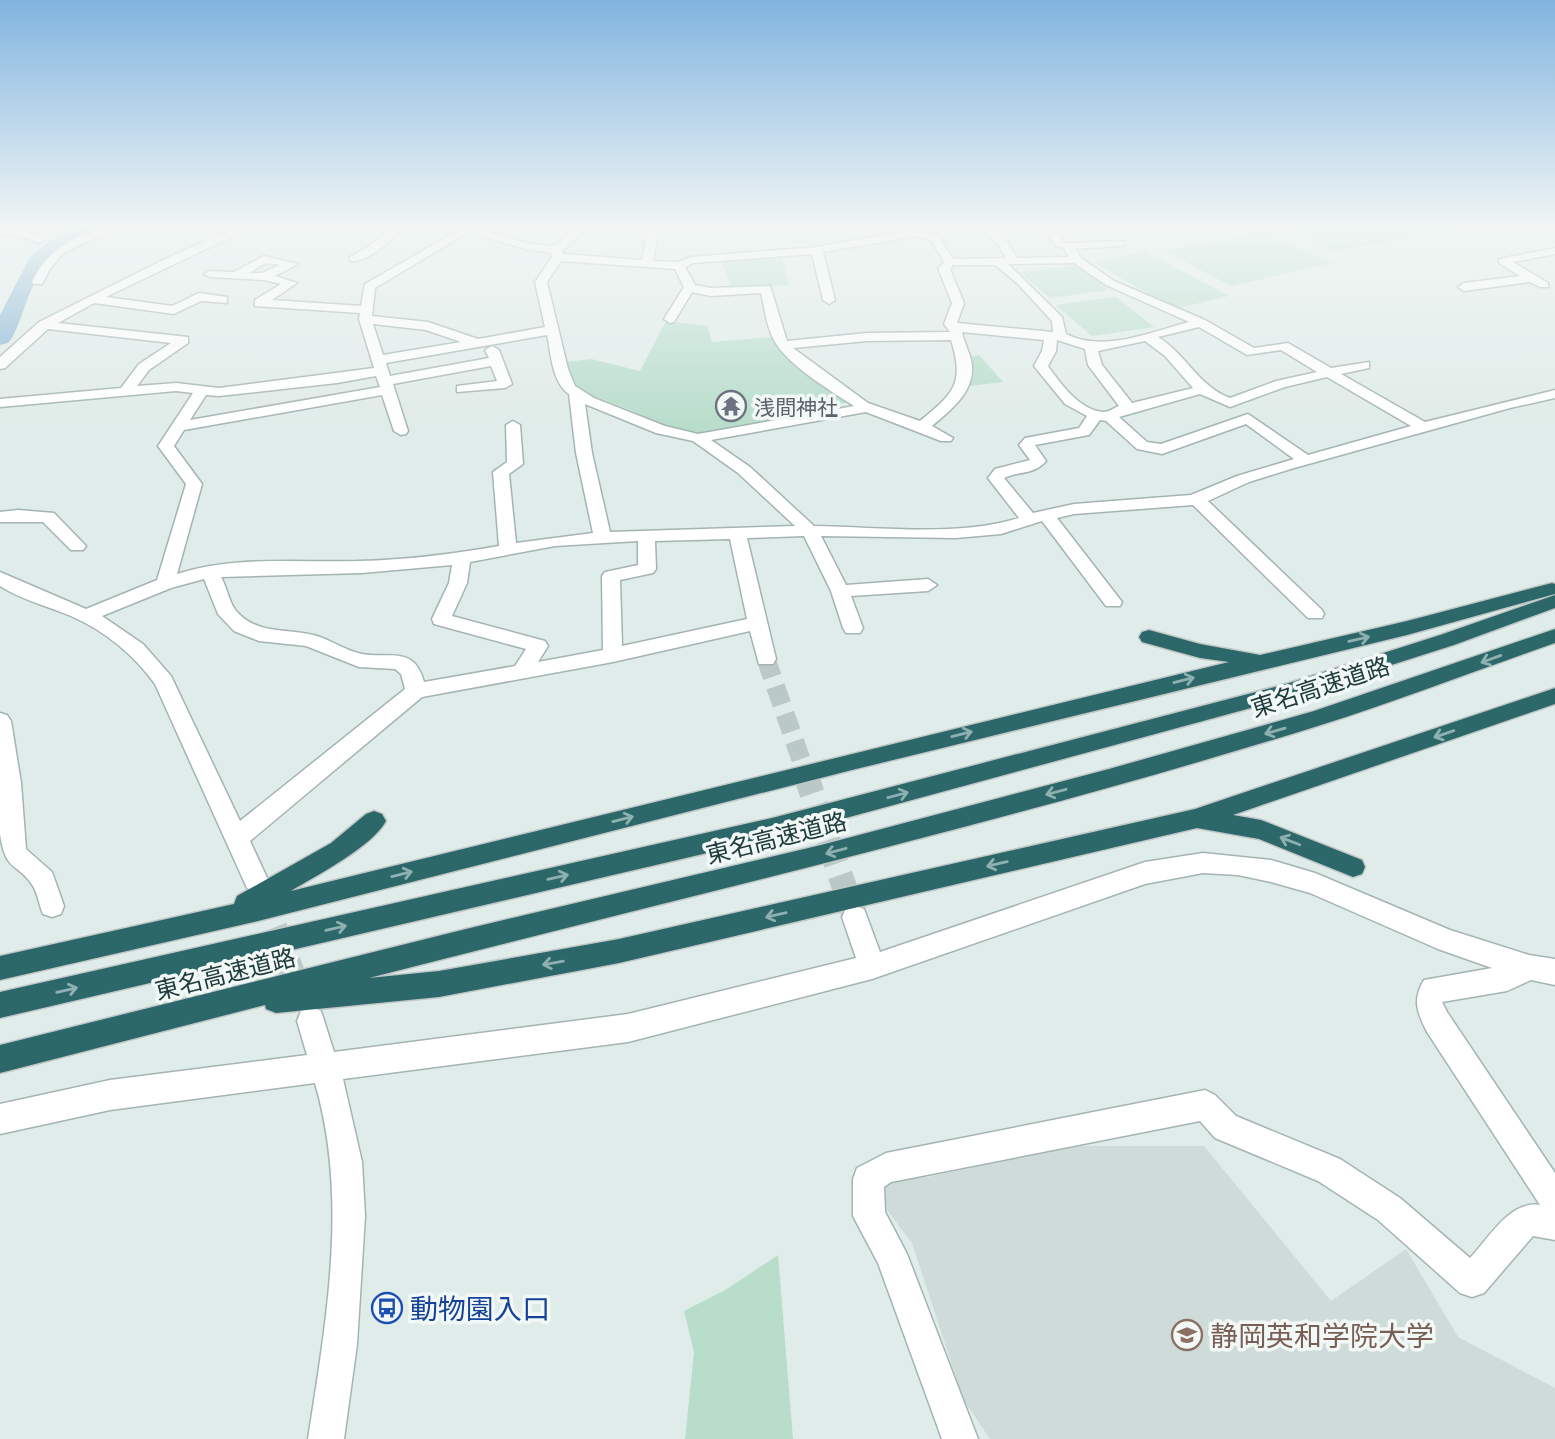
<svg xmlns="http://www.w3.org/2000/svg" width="1555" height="1439" font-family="'Exo 2','Noto Sans JP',sans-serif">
	<rect width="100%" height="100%" fill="#e0ece9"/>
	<path fill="#cedbd9" d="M 1072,1146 L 1204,1146 L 1331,1301 L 1406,1249 L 1458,1337 L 1555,1388 L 1555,1439 L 990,1439 L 963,1399 L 912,1243 L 880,1201 L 881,1183 L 903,1174 L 928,1177 Z"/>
	<g fill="#b8ddcb">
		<path d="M 1284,226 L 1486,226 L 1335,251 Z"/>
		<path d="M 1262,231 L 1332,263 L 1231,286 L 1164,251 Z"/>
		<path d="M 1145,251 L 1229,296 L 1174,309 L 1093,262 Z"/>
		<path d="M 782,256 L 789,285 L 732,289 L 722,261 Z"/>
		<path d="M 1077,265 L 1109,290 L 1050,298 L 1019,272 Z"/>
		<path d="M 1116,297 L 1154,327 L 1092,336 L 1056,305 Z"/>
		<path d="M 666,321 L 707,326 L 712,342 L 772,337 L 777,348 L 851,402 L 787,412 L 793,421 L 694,435 L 654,423 L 631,410 L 577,390 L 566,362 L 591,359 L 640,371 Z"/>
		<path d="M 979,355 L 1003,382 L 969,386 L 972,372 L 970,357 Z"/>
		<path d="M 778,1255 L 793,1439 L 685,1439 L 694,1352 L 684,1311 L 727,1289 Z"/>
	</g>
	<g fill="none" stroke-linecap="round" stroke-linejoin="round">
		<path fill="#86b4d2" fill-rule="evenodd" d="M 87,226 L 114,226 L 111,230 C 91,238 67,244 51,259 C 30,278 25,314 12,338 L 8,343 L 0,345 L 0,315 L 30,257 L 50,241 Z"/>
		<path stroke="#bac9c6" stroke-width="19" stroke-dasharray="19 10" stroke-linecap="butt" d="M 766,659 L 805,771"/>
		<g stroke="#bac9c6" stroke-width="25" stroke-dasharray="25 12" stroke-linecap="butt">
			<path d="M 804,770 L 854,915"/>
			<path d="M 261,893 L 303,1000"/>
		</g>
		<g stroke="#a3b4b2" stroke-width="3">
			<g id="minor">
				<path d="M 107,226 L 121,226 L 63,253 L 50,269 L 42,284 L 34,284 L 32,282 C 48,248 73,238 107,226 Z"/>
				<path d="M 240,226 L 254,226 L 106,297 L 172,306 L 199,293 L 227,297 L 227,303 L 201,301 L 174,314 L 94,303 L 58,323 L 188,337 L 188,343 L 149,370 L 137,386 L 176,383 L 219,388 L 374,368 L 359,319 L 360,313 L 255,306 L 255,300 L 281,284 L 264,280 L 210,277 L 204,274 L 210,271 L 234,272 L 264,256 L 298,264 L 275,276 L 297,283 L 272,300 L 361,306 L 365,284 L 466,226 L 478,226 L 477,228 L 526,243 L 554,246 L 578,226 L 589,226 L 562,251 L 563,254 L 642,260 L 648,231 L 652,226 L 663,226 L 658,232 L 653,261 L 677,262 L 691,257 L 817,247 L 905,231 L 900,228 L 901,226 L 939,236 L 953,259 L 1006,258 L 999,246 L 979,226 L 990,226 L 1007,242 L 1017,258 L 1069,257 L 1064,248 L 1056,246 L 1040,226 L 1051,226 L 1064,242 L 1068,243 L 1124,241 L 1124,245 L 1120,246 L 1075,249 L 1081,258 L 1114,281 L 1205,320 L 1254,348 L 1288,343 L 1331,368 L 1369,362 L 1369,368 L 1341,374 L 1425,422 L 1555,390 L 1555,398 L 1510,408 L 1294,468 L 1249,482 L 1208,501 L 1322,610 L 1324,614 L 1322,618 L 1308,618 L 1193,505 L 1074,514 L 1057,518 L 1122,602 L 1120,606 L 1106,606 L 1042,521 L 1001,534 L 956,538 L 821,536 L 846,585 L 928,579 L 937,585 L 928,591 L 851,596 L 863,628 L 860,633 L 846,633 L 843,628 L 831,591 L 804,536 L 747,538 L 776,659 L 773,664 L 759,664 L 750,631 L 613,662 L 422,697 L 250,841 L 268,880 L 265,888 L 256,891 L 247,888 L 155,684 C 133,654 105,631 71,616 C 47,606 22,600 0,586 L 0,572 L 86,609 L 157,580 L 186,484 L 158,446 L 193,393 L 176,391 L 0,407 L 0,399 L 121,388 L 139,364 L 171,343 L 48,329 L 5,368 L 0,369 L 0,357 L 39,322 L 167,258 ZM 469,232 L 525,249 L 551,253 L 552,257 L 535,282 L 545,327 L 478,339 L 428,322 L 372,316 L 375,288 ZM 917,236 L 931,240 L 944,262 L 938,268 L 952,303 L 944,324 L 950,332 L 867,333 L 787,341 L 770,286 L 711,288 L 695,285 L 685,267 L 693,263 L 812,254 L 823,300 L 829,304 L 835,300 L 823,252 ZM 561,261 L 675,269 L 684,287 L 664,319 L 670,323 L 674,322 L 692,292 L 711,296 L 761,293 C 765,309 766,326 774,340 C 787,365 831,391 854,406 L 698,434 L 665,426 L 594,398 L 575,386 L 568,369 L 547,282 ZM 266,263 L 280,265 L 262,273 L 249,273 ZM 1074,263 L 1106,285 L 1189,322 C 1150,332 1104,353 1066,334 L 1062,317 L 1008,264 ZM 953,265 L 995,265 L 1017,283 L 1052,321 L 1053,332 L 957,323 L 964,303 L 950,269 ZM 373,324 L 426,330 L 461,342 L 383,355 ZM 1199,327 L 1247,355 L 1281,350 L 1317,372 L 1276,381 L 1230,398 C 1198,386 1186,354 1158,337 ZM 962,332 L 1044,340 L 1042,351 L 1034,366 L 1065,404 L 1087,416 L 1079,428 L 1025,438 L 1019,445 L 1030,460 L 995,469 L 988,478 L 1019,518 C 958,537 879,527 814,526 L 750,467 L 711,440 L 866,412 L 941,441 L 951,441 L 953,438 L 932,426 C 952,409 978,389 971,360 C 969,351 964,342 962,332 ZM 547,335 C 551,353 552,383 569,394 L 576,453 L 593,533 L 516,543 L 509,474 L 523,464 L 520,425 L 513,421 L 506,425 L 507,462 L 493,472 L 499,546 C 453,554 406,560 359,561 C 300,563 234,555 177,574 L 202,484 L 174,446 L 184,430 L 382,395 L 394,431 L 401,435 L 406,434 L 408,431 L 393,384 L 491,366 L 497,381 L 457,386 L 457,392 L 505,388 L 512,384 L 499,350 L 492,346 L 485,350 L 489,358 L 390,376 L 386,363 ZM 951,340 C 965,384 953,394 920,421 L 868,403 L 793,348 L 867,341 ZM 1057,340 L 1085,349 L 1088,365 L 1119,406 C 1114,408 1109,412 1104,412 C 1080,411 1060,383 1048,366 L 1056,351 ZM 1145,341 L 1165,356 L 1193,388 L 1132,403 L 1102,365 L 1098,351 ZM 376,376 L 380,387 L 190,420 L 206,395 L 219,396 L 337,383 ZM 1327,377 L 1411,426 L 1308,455 L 1248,414 L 1161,444 L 1147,442 L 1119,417 L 1200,394 L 1230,407 L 1285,387 ZM 585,404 L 656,433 L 693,441 L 738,473 L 795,526 L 610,532 L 592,453 ZM 1100,420 L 1106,421 L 1137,449 L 1162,454 L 1246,424 L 1294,459 L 1237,476 L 1191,495 L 1074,504 L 1033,513 L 1004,478 C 1019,471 1034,475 1046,461 L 1035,445 L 1089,435 ZM 730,539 L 747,619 L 622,646 L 620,580 L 653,573 L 656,569 L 655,541 ZM 638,541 L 638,565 L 605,572 L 602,576 L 603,650 L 538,662 L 548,646 L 545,641 L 452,616 L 467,583 L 470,562 L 555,546 ZM 452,565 L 449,583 L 432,619 L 434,624 L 526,649 L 515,666 L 424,682 C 414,645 390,659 362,654 C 347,651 332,641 317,636 C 291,628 261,635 240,615 C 229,606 228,589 221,577 L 362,573 ZM 204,579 L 218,614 L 234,631 L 259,641 L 306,646 L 359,667 L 395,669 L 401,674 L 405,689 L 240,821 L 171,676 L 143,644 L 102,616 L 171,588 Z"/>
				<path d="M 393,226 L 404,226 C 392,239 369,263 350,261 L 350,257 L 368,247 Z"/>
				<path d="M 0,229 L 21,229 L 44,240 L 39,243 L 16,234 L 0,235 Z"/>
				<path d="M 1555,248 L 1555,254 L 1513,262 L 1548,283 L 1548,287 L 1540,287 L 1530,282 L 1464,291 L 1458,287 L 1464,283 L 1520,276 L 1499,263 L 1499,259 Z"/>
				<path d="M 18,510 L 54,513 L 86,546 L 83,550 L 71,550 L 43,522 L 0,522 L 0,512 Z"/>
				<path d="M 0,713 L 7,715 L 11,721 L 21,783 L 26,849 L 52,872 L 64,906 L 61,914 L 52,917 L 43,914 C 39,905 38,894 33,886 C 17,861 6,874 0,834 Z"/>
				<path d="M 1203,853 L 1271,860 L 1315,873 L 1450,930 L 1529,955 L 1555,959 L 1555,985 L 1531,980 L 1507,991 L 1442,1002 L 1447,1012 L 1555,1173 L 1555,1240 L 1533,1236 L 1484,1293 L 1472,1297 L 1460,1293 L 1378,1220 L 1318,1181 L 1215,1138 L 1200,1121 L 891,1182 L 884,1187 L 885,1212 L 907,1254 L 978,1439 L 942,1439 L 878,1263 L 853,1216 L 853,1179 L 857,1168 L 886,1153 L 1205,1090 L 1215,1095 L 1236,1116 L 1340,1159 L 1400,1198 L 1470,1258 C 1489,1238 1510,1200 1540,1205 L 1427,1032 C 1417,1012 1412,1000 1424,980 L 1492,968 L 1438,949 L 1310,893 L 1271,882 L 1238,875 L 1203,873 L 1145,884 L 872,979 L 628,1042 L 343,1079 L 362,1162 L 365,1216 L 357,1344 L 344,1439 L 308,1439 C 326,1322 349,1199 315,1083 L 110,1110 L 0,1134 L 0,1104 L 110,1080 L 307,1055 L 297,1021 L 301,1011 L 311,1007 L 321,1011 L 334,1052 L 628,1014 L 856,958 L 842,917 L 846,909 L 855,906 L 864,909 L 880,952 L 1145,862 Z"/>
			</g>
		</g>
		<g stroke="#c1c8c8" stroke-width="3">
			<g id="highway">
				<path d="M 1552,583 L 1555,584 L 1555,594 L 1407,635 L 852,770 L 258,921 L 0,980 L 0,956 L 234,904 L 237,896 L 331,843 L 366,814 L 374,811 L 382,814 L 386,821 C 372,847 317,875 291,891 L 1229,662 L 1200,658 L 1142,642 L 1139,637 L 1142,632 L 1149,630 L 1200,644 L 1260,655 L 1407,621 Z"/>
				<path d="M 1555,595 L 1555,608 L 1454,645 L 1288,698 L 772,838 L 0,1018 L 0,992 L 772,818 L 1286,684 L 1440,635 Z"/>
				<path d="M 1555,629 L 1555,643 C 1477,670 1400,700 1321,725 C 1007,823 687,896 369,978 L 439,971 L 619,939 L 1195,809 L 1555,688 L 1555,704 L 1233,815 L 1261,820 L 1362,860 L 1365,867 L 1362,874 L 1353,877 L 1259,839 L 1197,828 L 619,963 L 439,997 L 276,1013 L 266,1009 L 265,1005 L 0,1073 L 0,1045 L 466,929 L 821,845 L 1109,769 L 1314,711 Z"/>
			</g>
		</g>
		<use href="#minor" fill="#fff" fill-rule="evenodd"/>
		<use href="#highway" fill="#2c6769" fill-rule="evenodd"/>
	</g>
	<defs><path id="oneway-shaft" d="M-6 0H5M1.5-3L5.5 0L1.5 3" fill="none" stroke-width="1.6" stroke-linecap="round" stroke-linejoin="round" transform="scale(1.75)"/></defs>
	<g stroke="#8eb0b0">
		<use href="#oneway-shaft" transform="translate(1359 639) rotate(-13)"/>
		<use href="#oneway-shaft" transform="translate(1491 659) rotate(160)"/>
		<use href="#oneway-shaft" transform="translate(1184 680) rotate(-14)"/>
		<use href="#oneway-shaft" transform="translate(1275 731) rotate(164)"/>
		<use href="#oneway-shaft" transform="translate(962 734) rotate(-14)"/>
		<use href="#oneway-shaft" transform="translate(1444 734) rotate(161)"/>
		<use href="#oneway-shaft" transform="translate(1056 792) rotate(165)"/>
		<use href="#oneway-shaft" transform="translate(898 795) rotate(-15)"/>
		<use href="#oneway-shaft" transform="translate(623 819) rotate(-14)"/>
		<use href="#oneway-shaft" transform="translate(1290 841) rotate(-159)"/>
		<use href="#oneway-shaft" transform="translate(836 851) rotate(165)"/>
		<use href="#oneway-shaft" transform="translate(997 864) rotate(167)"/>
		<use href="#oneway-shaft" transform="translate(402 874) rotate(-14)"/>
		<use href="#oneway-shaft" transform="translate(558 877) rotate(-13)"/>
		<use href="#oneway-shaft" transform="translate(776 915) rotate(167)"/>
		<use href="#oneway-shaft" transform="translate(336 928) rotate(-13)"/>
		<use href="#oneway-shaft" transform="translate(553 963) rotate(170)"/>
		<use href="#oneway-shaft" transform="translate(67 990) rotate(-13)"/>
	</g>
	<linearGradient id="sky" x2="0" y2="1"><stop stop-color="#81b4df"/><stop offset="0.53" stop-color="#f1f6f5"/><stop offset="1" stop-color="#f1f6f5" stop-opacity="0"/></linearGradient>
	<rect width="1555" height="427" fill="url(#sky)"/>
	<defs>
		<g id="temple-ring" transform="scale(1.575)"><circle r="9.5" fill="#f1f8f6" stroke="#6b7280" stroke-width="1.5"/><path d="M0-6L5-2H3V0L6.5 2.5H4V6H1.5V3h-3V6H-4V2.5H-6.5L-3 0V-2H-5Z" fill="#6b7280"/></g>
		<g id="bus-ring" transform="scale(1.575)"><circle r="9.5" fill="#f1f8f6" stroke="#1a4fb4" stroke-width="1.5"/><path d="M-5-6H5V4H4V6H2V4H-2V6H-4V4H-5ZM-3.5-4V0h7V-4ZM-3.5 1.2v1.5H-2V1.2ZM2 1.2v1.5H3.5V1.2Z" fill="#1a4fb4"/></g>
		<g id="school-ring" transform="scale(1.575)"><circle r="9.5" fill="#f1f8f6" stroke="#8d6e63" stroke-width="1.5"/><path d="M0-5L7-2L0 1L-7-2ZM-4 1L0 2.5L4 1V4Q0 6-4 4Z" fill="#8d6e63"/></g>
	</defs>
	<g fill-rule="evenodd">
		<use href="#temple-ring" x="731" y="406"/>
		<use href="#bus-ring" x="387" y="1308"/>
		<use href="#school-ring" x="1187" y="1335"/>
	</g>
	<g text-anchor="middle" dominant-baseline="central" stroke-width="7" stroke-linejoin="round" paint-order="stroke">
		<g font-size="21" fill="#5b616d" stroke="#f1f8f6" text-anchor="start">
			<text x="754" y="406">浅間神社</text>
		</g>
		<g font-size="24" fill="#203c3c" stroke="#f1f8f6">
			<text transform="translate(1320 686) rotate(-18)">東名高速道路</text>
			<text transform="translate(776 837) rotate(-14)">東名高速道路</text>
			<text transform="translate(225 973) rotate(-14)">東名高速道路</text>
		</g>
		<g font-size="28" fill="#164399" stroke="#f1f8f6" text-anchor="start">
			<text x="410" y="1308">動物園入口</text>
		</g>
		<g font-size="28" fill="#785e54" stroke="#f1f8f6" text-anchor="start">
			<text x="1210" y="1335">静岡英和学院大学</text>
		</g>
	</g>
</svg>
